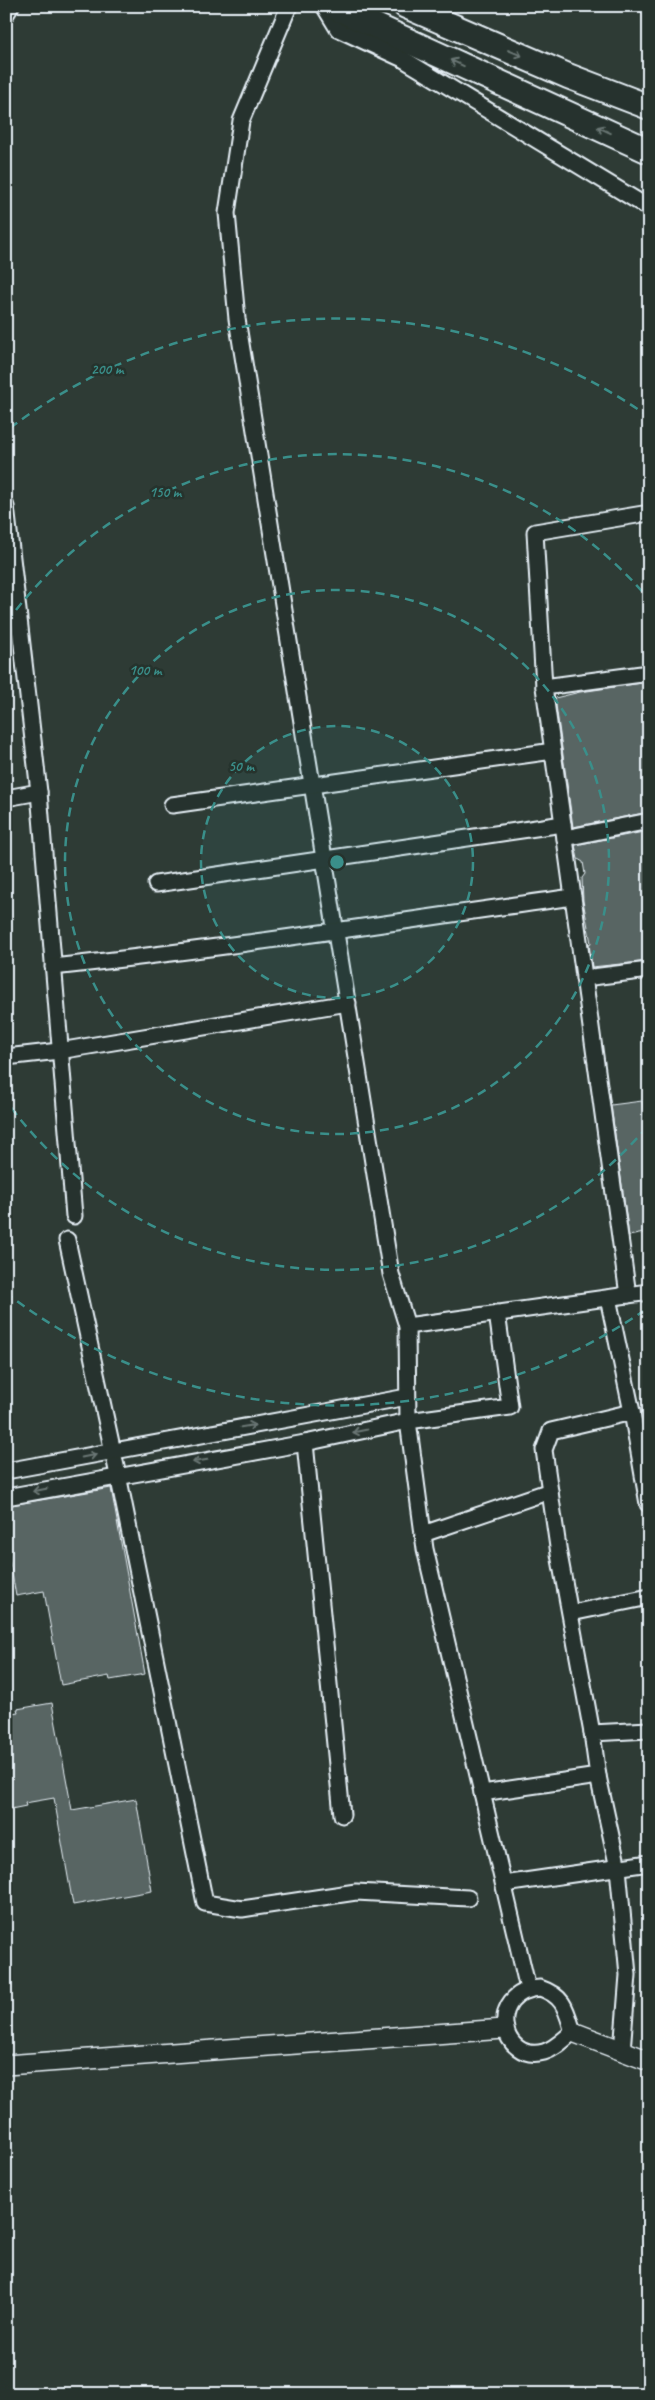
<svg xmlns="http://www.w3.org/2000/svg" width="655" height="2400" font-family="Caveat,sans-serif">
	<rect width="100%" height="100%" fill="#2e3b35"/>
	<filter id="ink" filterUnits="userSpaceOnUse"><feTurbulence type="fractalNoise" baseFrequency=".02" numOctaves="2"/><feDisplacementMap in="SourceGraphic" scale="10" xChannelSelector="R" yChannelSelector="G"/><feConvolveMatrix kernelMatrix="1 2 1 2 8 2 1 2 1" color-interpolation-filters="sRGB"/></filter>
	<g filter="url(#ink)">
		<g fill="#596563" stroke="#e8f1f8">
			<path d="M 649,682 L 649,812 L 573,827 L 555,698 L 580,692 Z"/>
			<path d="M 649,831 L 649,961 L 592,967 L 589,944 L 591,943 L 583,901 L 582,878 L 585,874 L 583,862 L 578,859 L 575,845 Z"/>
			<path d="M 642,1101 L 649,1146 L 649,1232 L 629,1236 L 611,1105 Z"/>
			<path d="M 111,1488 L 145,1674 L 110,1680 L 109,1676 L 61,1685 L 44,1591 L 16,1596 L 6,1540 L 6,1506 Z"/>
			<path d="M 52,1703 L 72,1810 L 136,1799 L 152,1891 L 73,1905 L 54,1798 L 25,1803 L 26,1806 L 6,1810 L 6,1714 L 18,1712 L 17,1709 Z"/>
		</g>
		<g fill="none" stroke-linecap="round" stroke-linejoin="round">
			<g stroke="#e8f1f8" stroke-width="19">
				<g id="minor">
					<path d="M 289,6 L 241,121 L 227,213 L 237,319 L 391,1274 L 407,1326 L 408,1421 L 425,1549 L 528,1989"/>
					<path d="M 324,6 L 338,29 L 403,59 L 649,208"/>
					<path d="M 6,14 L 11,6"/>
					<path d="M 6,506 L 39,792"/>
					<path d="M 544,687 L 535,532 L 649,513"/>
					<path d="M 6,798 L 39,792 L 74,1216"/>
					<path d="M 172,805 L 553,751"/>
					<path d="M 565,838 L 649,821"/>
					<path d="M 156,884 L 563,824"/>
					<path d="M 53,967 C 227,948 400,921 573,897"/>
					<path d="M 584,978 L 649,970"/>
					<path d="M 6,1057 L 59,1051 L 348,1003"/>
					<path d="M 67,1240 L 118,1475 L 205,1903 L 242,1909 L 356,1892 L 468,1898"/>
					<path d="M 628,1295 L 544,687 L 649,673"/>
					<path d="M 608,1298 L 632,1412 L 648,1504"/>
					<path d="M 407,1326 L 649,1292"/>
					<path d="M 305,1443 L 342,1815"/>
					<path d="M 6,1471 L 407,1397"/>
					<path d="M 6,1497 L 305,1443 L 408,1421 L 510,1407 L 497,1313"/>
					<path d="M 423,1534 L 550,1491"/>
					<path d="M 571,1613 L 649,1597"/>
					<path d="M 592,1733 L 559,1554 L 544,1450 L 551,1431 L 632,1412"/>
					<path d="M 598,1776 L 618,1868 L 628,1975 L 622,2051"/>
					<path d="M 482,1793 L 598,1776 L 592,1733 L 649,1730"/>
					<path d="M 504,1884 L 649,1863"/>
					<path d="M 540,1988 C 564,1996 566,2009 573,2032 C 564,2039 555,2049 544,2052 C 501,2064 485,1992 540,1988 Z"/>
				</g>
			</g>
			<g stroke="#e8f1f8" stroke-width="22">
				<g id="tertiary">
					<path d="M 573,2032 L 649,2061"/>
					<path d="M 6,2065 L 504,2029"/>
				</g>
			</g>
			<g stroke="#e8f1f8" stroke-width="28">
				<g id="primary">
					<path d="M 332,6 L 649,151"/>
					<path d="M 406,6 L 568,76 L 649,107"/>
				</g>
			</g>
			<use href="#minor" stroke="#26332d" stroke-width="15"/>
			<use href="#tertiary" stroke="#26332d" stroke-width="19"/>
			<use href="#primary" stroke="#26332d" stroke-width="24"/>
		</g>
		<defs><path id="oneway-shaft" d="M-6 0H5M1.5-3L5.5 0L1.5 3" fill="none" stroke-width="1.6" stroke-linecap="round" stroke-linejoin="round" transform="scale(1.25)"/></defs>
		<g stroke="#6a7674">
			<use href="#oneway-shaft" transform="translate(515 53) rotate(23)"/>
			<use href="#oneway-shaft" transform="translate(457 63) rotate(-155)"/>
			<use href="#oneway-shaft" transform="translate(604 130) rotate(-155)"/>
			<use href="#oneway-shaft" transform="translate(248 1426) rotate(-10)"/>
			<use href="#oneway-shaft" transform="translate(360 1431) rotate(168)"/>
			<use href="#oneway-shaft" transform="translate(89 1456) rotate(-11)"/>
			<use href="#oneway-shaft" transform="translate(200 1461) rotate(170)"/>
			<use href="#oneway-shaft" transform="translate(40 1490) rotate(169)"/>
		</g>
	</g>
	<circle cx="337" cy="862" r="136" fill="#3a8f8a" fill-opacity=".12"/>
	<g fill="none" stroke="#3a8f8a" stroke-width="2.5" stroke-dasharray="9 6">
		<circle cx="337" cy="862" r="136"/>
		<circle cx="337" cy="862" r="272"/>
		<path d="M647 1127A408 408 0 0 1 7 1102M7 622A408 408 0 0 1 647 597"/>
		<path d="M645 1310A544 544 0 0 1 10 1296M10 428A544 544 0 0 1 645 414"/>
	</g>
	<circle cx="337" cy="862" r="8" fill="#3a8f8a" stroke="#26332d" stroke-width="2.5"/>
	<g font-size="15" text-anchor="middle" font-weight="bold" fill="#3a8f8a" stroke="#26332d" stroke-width="5" stroke-linejoin="round" paint-order="stroke">
		<text x="107" y="374">200 m</text>
		<text x="165" y="497">150 m</text>
		<text x="145" y="675">100 m</text>
		<text x="241" y="771">50 m</text>
	</g>
	<rect width="655" height="2400" fill="none" stroke="#26332d" stroke-width="25"/>
	<rect x="12" y="12" width="630" height="2375" fill="none" stroke="#e8f1f8" stroke-width="2" filter="url(#ink)"/>
</svg>
